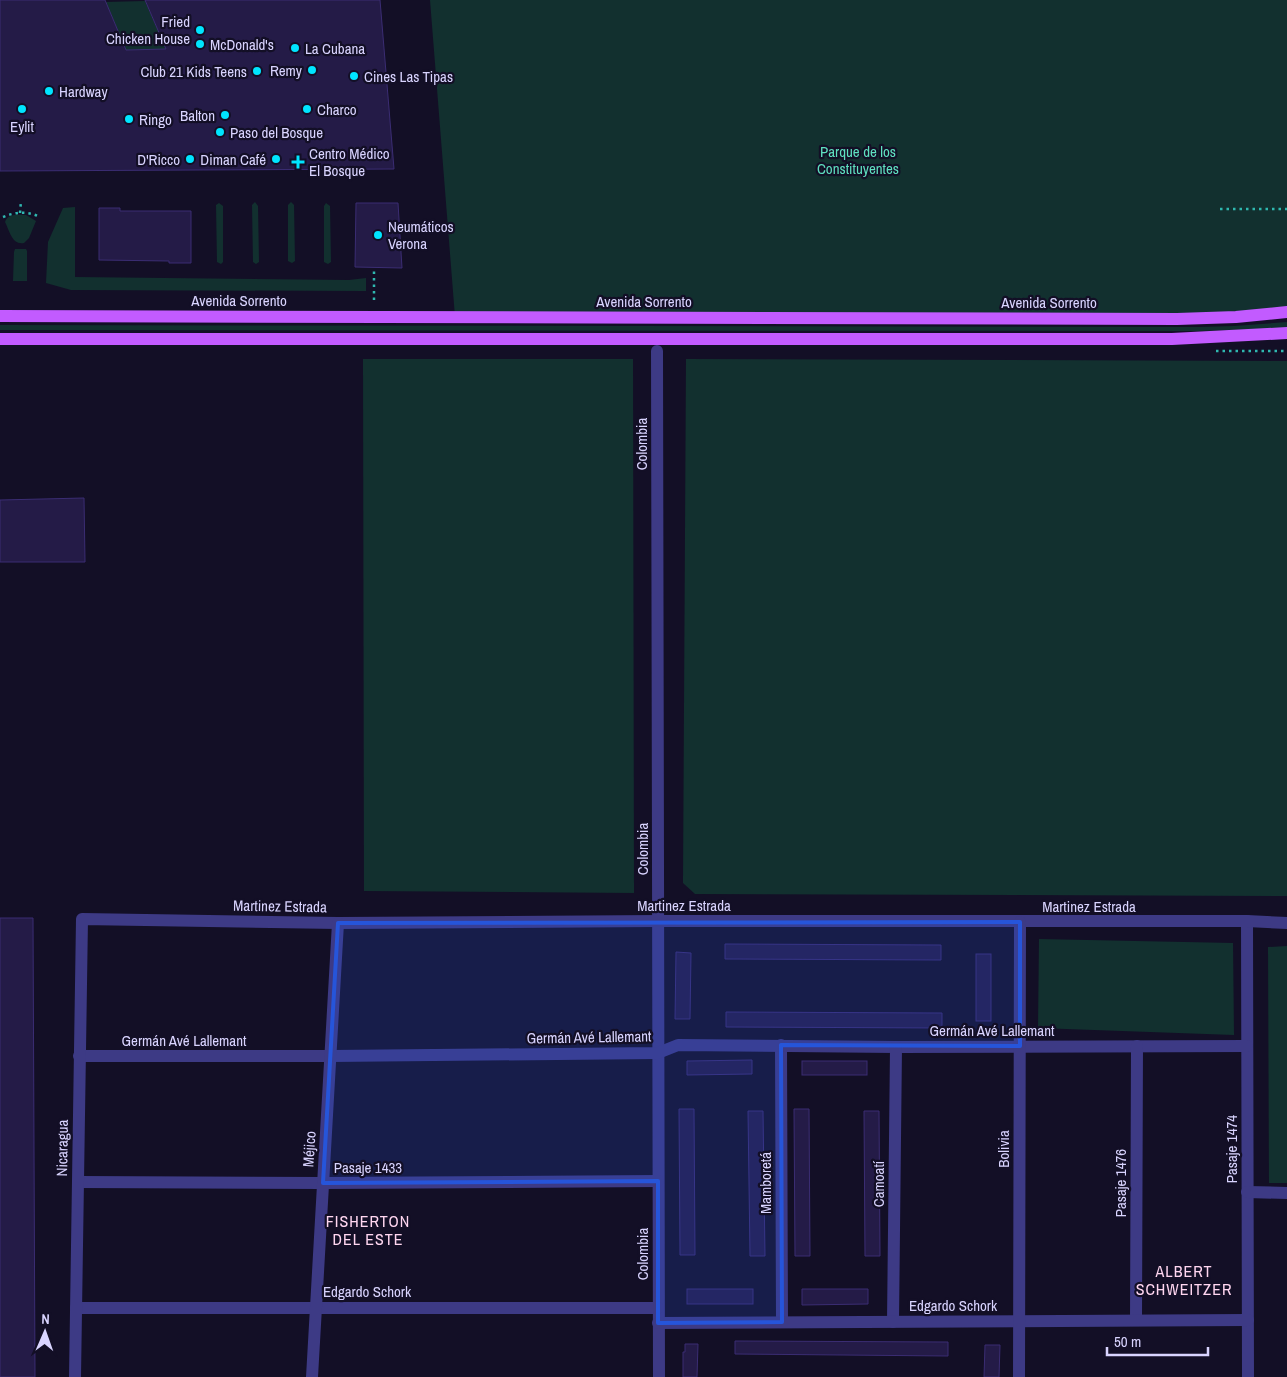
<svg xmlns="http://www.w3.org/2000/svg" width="1287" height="1377" font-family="'Archivo Narrow',sans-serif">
	<rect width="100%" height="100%" fill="#130f26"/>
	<g fill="#12302f">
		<path d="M 430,0 L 1287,0 L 1287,312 L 1236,317 L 455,317 Z"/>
		<path d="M 145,1 L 166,49 L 126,50 L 106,2 Z"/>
		<path d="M 255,202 L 258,206 L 259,262 L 256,264 L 253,262 L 252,205 Z"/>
		<path d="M 291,202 L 294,205 L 295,261 L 292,263 L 288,261 L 288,205 Z"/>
		<path d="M 219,203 L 223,206 L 223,262 L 221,264 L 217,262 L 216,205 Z"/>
		<path d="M 326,203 L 330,206 L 331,262 L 328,264 L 324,262 L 324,206 Z"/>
		<path d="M 75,207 L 75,277 L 349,280 L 366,278 L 366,291 L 71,290 L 46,283 L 48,242 L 63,208 Z"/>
		<path d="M 26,215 L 36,221 L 29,238 L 24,243 C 12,245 10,232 5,222 C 8,213 18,215 26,215 Z"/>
		<path d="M 15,249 L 26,249 L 27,251 L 27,281 L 13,281 L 14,252 Z"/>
		<path d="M 1287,322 L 1287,328 L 1198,331 L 0,330 L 0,325 L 1199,327 L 1234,326 Z"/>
		<path d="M 363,359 L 633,359 L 634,893 L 364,891 Z"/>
		<path d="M 686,359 L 1287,361 L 1287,896 L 695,894 L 683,883 Z"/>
		<path d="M 1039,939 L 1233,943 L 1234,1035 L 1038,1028 Z"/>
		<path d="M 1287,946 L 1287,1183 L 1269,1183 L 1268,947 Z"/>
	</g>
	<g fill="#241b47" stroke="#3b2d73">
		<path d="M 0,0 L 105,0 L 126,50 L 166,49 L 145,0 L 380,0 L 394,169 L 0,171 Z"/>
		<path d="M 356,203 L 398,203 L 402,268 L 355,267 Z"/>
		<path d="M 99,208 L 120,208 L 120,211 L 191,211 L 191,263 L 169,263 L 169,261 L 99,260 Z"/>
		<path d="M 84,498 L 85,562 L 0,562 L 0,500 Z"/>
		<path d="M 0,918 L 33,918 L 35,1377 L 0,1377 Z"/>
		<path d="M 725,944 L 941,945 L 941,960 L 725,959 Z"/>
		<path d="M 676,952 L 691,953 L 690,1019 L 675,1019 Z"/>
		<rect x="976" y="954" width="15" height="67"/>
		<path d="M 726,1012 L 942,1013 L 942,1028 L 726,1027 Z"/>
		<path d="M 752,1060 L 752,1074 L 687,1075 L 687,1061 Z"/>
		<rect x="802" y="1061" width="65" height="14"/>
		<path d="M 679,1109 L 694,1109 L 695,1255 L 680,1255 Z"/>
		<path d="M 794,1109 L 809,1109 L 810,1256 L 795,1256 Z"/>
		<path d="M 748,1111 L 763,1111 L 765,1256 L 750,1256 Z"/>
		<path d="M 864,1111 L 879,1111 L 880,1256 L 865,1256 Z"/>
		<rect x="687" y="1289" width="66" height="15"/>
		<path d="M 802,1289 L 868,1289 L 868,1304 L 802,1305 Z"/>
		<path d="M 735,1341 L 948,1342 L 948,1356 L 735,1354 Z"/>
		<path d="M 685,1344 L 698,1344 L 697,1377 L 683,1377 L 683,1352 L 685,1352 Z"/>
		<path d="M 985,1345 L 1000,1345 L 999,1377 L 984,1377 Z"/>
	</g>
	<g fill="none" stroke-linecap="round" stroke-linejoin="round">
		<g stroke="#2fb8b0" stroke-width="2.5" stroke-dasharray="2.5 4" stroke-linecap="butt">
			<path d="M 1220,209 L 1287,209"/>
			<path d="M 20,213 L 21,201"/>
			<path d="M 3,217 C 15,212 26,211 38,216"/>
			<path d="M 374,300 L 374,270"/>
			<path d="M 1216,351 L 1287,351"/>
		</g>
		<g stroke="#3d3a85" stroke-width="12">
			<path d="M 657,351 L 659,1377"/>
			<path d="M 1247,921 L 1248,1377"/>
			<path d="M 781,1045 L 782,1322"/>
			<path d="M 79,1056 L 331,1056 L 658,1053 L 678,1045 L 896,1047 L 1247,1046"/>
			<path d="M 78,1182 L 323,1183 L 658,1181"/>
			<path d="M 1247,1192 L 1287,1193"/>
			<path d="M 76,1308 L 658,1308"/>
			<path d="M 1136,1320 L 1137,1046"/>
			<path d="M 893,1322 L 896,1047"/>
			<path d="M 658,1323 L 1248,1320"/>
			<path d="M 75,1377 L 82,919 L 338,923 L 658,921 L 1247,921 L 1287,923"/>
			<path d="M 312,1377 L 338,923"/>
			<path d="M 1019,1377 L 1020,922"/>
		</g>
		<g stroke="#c25bff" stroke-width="12">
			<path d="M 0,316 L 1177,319 L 1236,317 L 1287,312"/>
			<path d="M 0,339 L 1172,339 L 1287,333"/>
		</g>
	</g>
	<path fill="#2655da" fill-opacity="0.2" stroke="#2655da" stroke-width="4" stroke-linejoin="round" d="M 1020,922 L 1020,1046 L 781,1045 L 782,1322 L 658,1323 L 658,1181 L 323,1183 L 338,923 Z"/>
	<g fill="#00e5ff" stroke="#130f26" stroke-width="2">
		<circle cx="200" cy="30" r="5"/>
		<circle cx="200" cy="44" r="5"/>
		<circle cx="295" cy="48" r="5"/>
		<circle cx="312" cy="70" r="5"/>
		<circle cx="257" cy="71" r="5"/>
		<circle cx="354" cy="76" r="5"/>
		<circle cx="49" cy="91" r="5"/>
		<circle cx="22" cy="109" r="5"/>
		<circle cx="307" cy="109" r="5"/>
		<circle cx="225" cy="115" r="5"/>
		<circle cx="129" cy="119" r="5"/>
		<circle cx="220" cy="132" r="5"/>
		<circle cx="190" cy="159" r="5"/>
		<circle cx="276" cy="159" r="5"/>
		<path d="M295.5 154.5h5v5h5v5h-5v5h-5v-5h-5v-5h5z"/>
		<circle cx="378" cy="235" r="5"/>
	</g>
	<g text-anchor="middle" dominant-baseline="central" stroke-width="4.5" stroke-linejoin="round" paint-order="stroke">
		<g font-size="15" fill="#d9d4ff" stroke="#130f26" text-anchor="start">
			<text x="190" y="21" text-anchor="end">Fried<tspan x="190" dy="17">Chicken House</tspan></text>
			<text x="210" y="44">McDonald's</text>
			<text x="305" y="48">La Cubana</text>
			<text x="302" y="70" text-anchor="end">Remy</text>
			<text x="247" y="71" text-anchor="end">Club 21 Kids Teens</text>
			<text x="364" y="76">Cines Las Tipas</text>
			<text x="59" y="91">Hardway</text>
			<text x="317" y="109">Charco</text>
			<text x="215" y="115" text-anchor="end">Balton</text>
			<text x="139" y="119">Ringo</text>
			<text x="22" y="126" text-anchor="middle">Eylit</text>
			<text x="230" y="132">Paso del Bosque</text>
			<text x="309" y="153">Centro Médico<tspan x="309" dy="17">El Bosque</tspan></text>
			<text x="180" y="159" text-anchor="end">D'Ricco</text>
			<text x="266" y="159" text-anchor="end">Diman Café</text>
			<text x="388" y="226">Neumáticos<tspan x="388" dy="17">Verona</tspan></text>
		</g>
		<g font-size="15" fill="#5fe0c0" stroke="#130f26">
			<text x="858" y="151">Parque de los<tspan x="858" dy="17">Constituyentes</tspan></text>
		</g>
		<g font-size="15" fill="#d9d4ff" stroke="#130f26">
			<text x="239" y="300">Avenida Sorrento</text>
			<text x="644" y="301">Avenida Sorrento</text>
			<text x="1049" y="302">Avenida Sorrento</text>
			<text transform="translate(641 444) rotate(-90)">Colombia</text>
			<text transform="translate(642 849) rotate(-90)">Colombia</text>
			<text x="684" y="905">Martinez Estrada</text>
			<text transform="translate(280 906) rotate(1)">Martinez Estrada</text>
			<text x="1089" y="906">Martinez Estrada</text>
			<text x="992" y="1030">Germán Avé Lallemant</text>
			<text transform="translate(589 1037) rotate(-1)">Germán Avé Lallemant</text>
			<text x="184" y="1040">Germán Avé Lallemant</text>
			<text transform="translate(62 1148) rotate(-89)">Nicaragua</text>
			<text transform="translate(309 1149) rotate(-86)">Méjico</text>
			<text transform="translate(1003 1149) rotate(-90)">Bolivia</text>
			<text transform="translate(1231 1149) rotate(-90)">Pasaje 1474</text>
			<text x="368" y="1167">Pasaje 1433</text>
			<text transform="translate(765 1183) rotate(-90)">Mamboretá</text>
			<text transform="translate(1120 1183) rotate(-90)">Pasaje 1476</text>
			<text transform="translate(878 1184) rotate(-90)">Camoatí</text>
			<text transform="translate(642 1254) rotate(-90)">Colombia</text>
			<text x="367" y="1291">Edgardo Schork</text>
			<text x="953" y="1305">Edgardo Schork</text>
		</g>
		<g font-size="16" letter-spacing="1" fill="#ffd6f0" stroke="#130f26">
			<text x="368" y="1221">FISHERTON<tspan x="368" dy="18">DEL ESTE</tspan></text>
			<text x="1184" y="1271">ALBERT<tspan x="1184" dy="18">SCHWEITZER</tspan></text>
		</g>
	</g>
	<g transform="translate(45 1332) rotate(2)" stroke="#130f26" stroke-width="4" paint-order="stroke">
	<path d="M0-4L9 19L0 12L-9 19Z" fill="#d9d4ff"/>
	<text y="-8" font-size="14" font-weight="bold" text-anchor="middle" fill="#d9d4ff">N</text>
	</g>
	<path d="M1107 1347v8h101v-8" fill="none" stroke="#d9d4ff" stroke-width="2.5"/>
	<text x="1114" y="1347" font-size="15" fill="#d9d4ff" stroke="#130f26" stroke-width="4" paint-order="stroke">50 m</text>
</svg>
